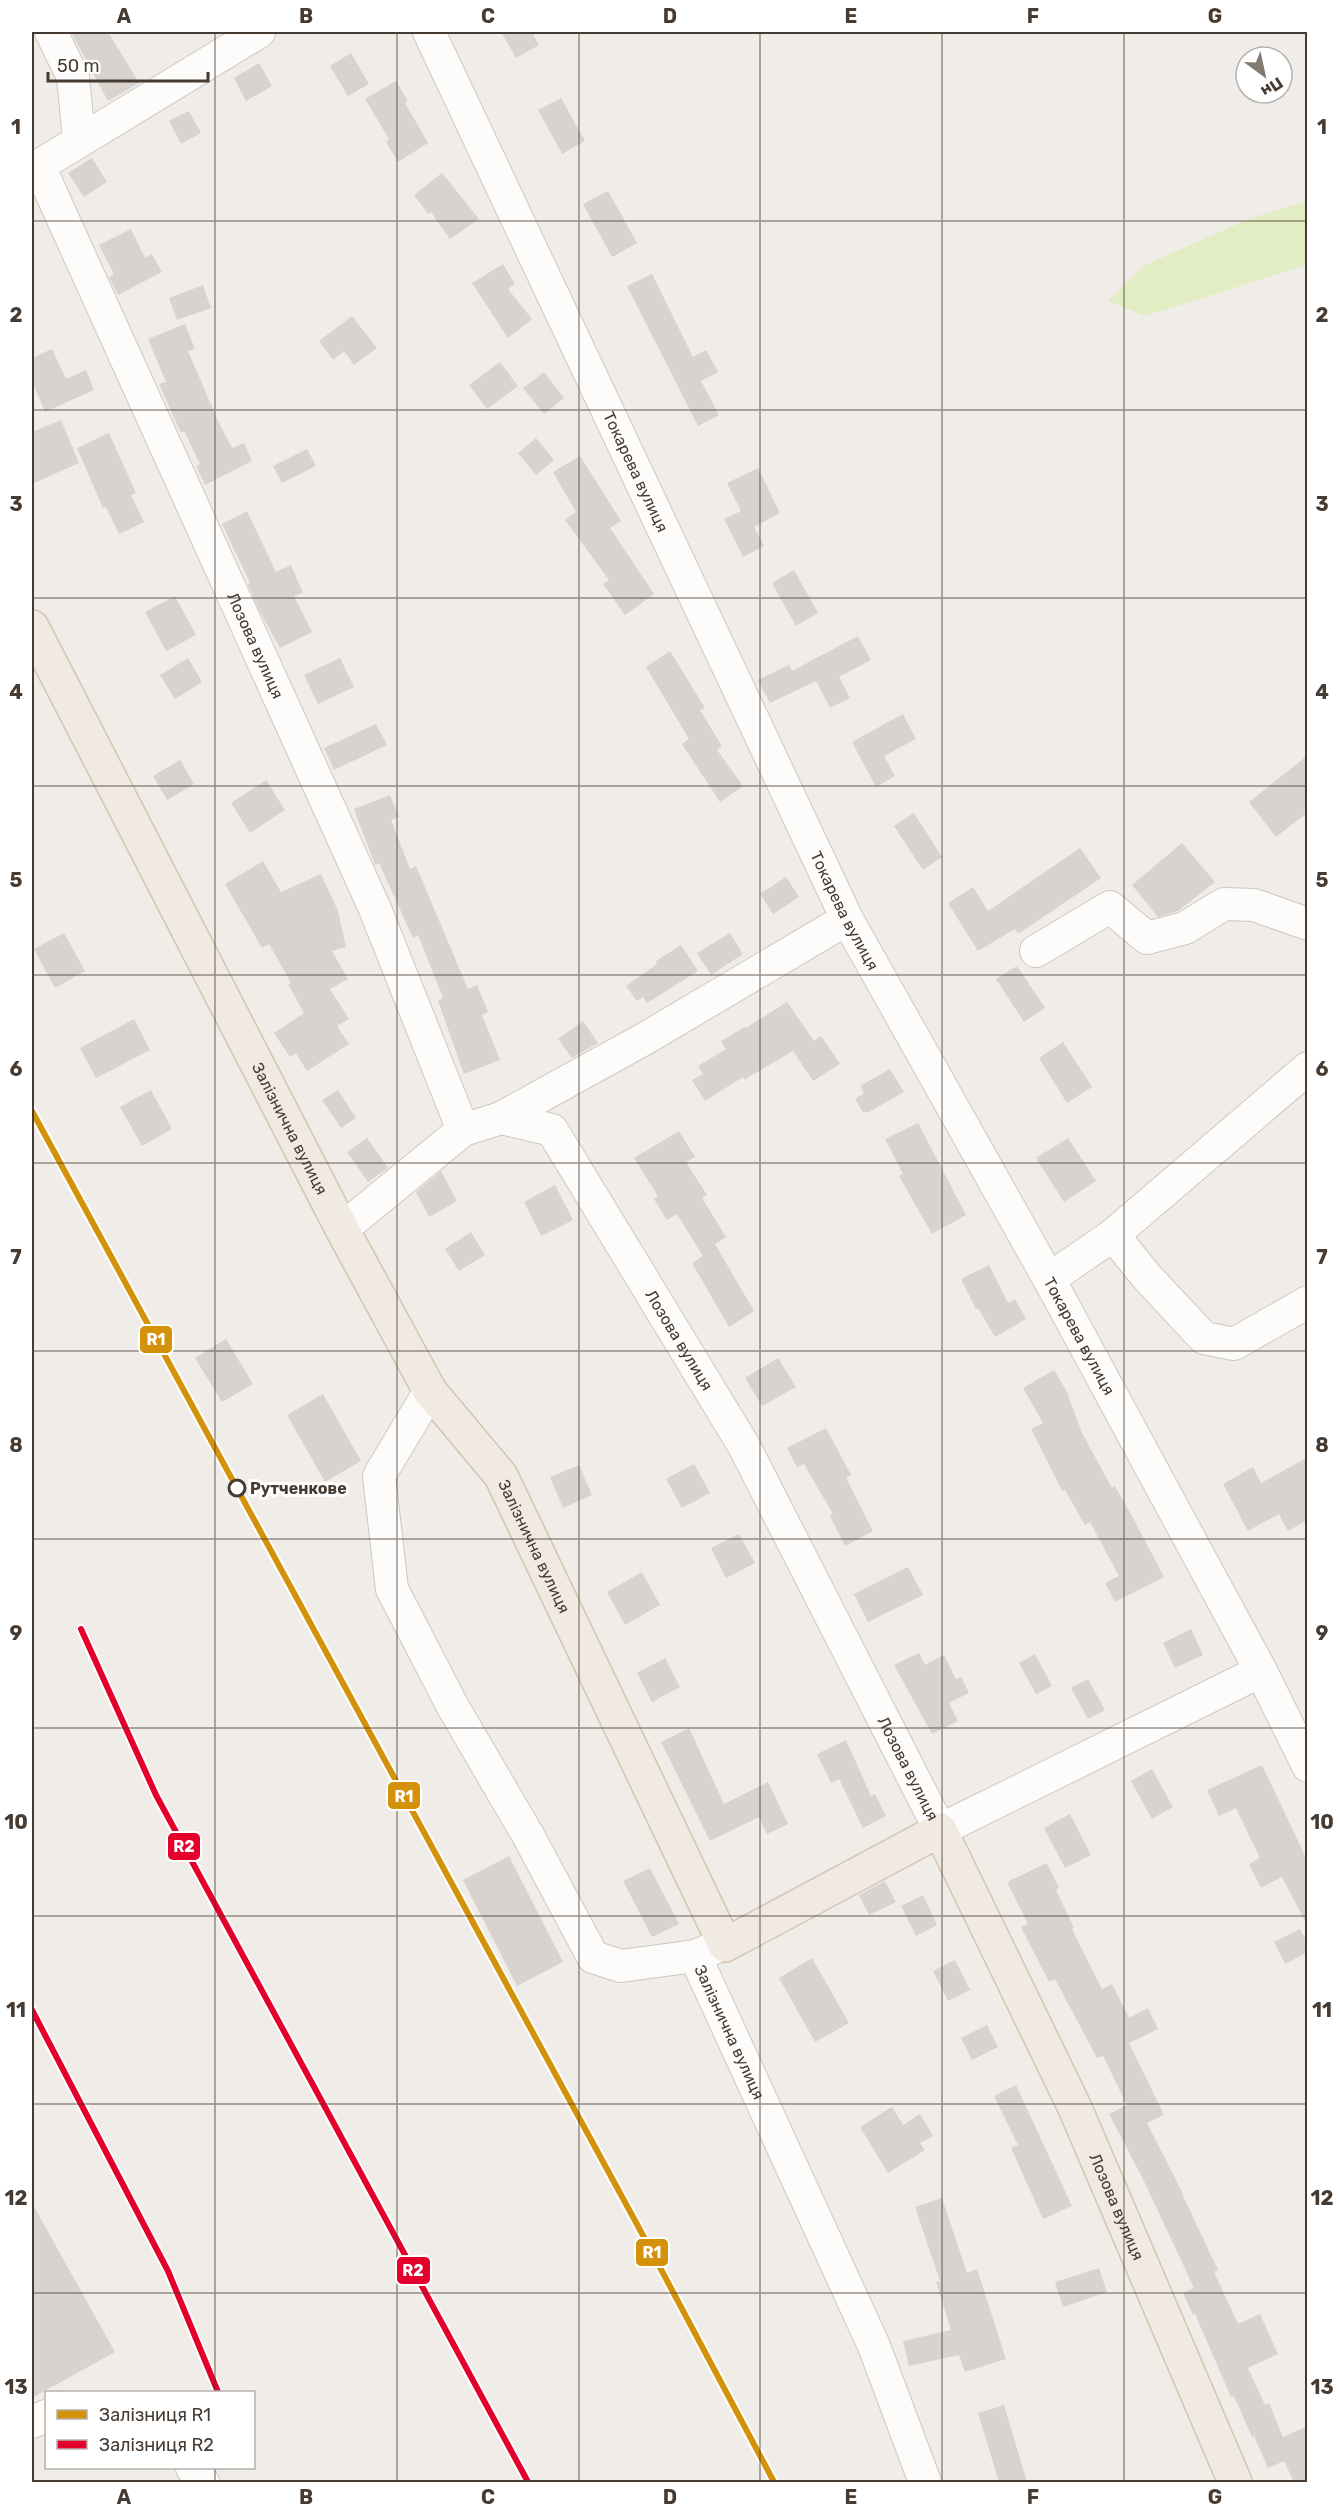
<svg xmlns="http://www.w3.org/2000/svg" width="1339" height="2514" font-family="Rubik,sans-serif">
	<rect width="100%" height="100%" fill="#f0ece7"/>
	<path fill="#e3edc3" d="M 1307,201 L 1307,265 L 1145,316 L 1108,301 L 1143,266 L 1251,218 Z"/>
	<g fill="#d8d3ce">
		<path d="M 71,32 L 108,32 L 139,83 L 108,101 Z"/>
		<path d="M 501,32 L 532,32 L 539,45 L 516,58 Z"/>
		<path d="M 351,53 L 369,84 L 348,96 L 330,66 Z"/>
		<path d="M 259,63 L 272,86 L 246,101 L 234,78 Z"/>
		<path d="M 396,81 L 408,101 L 405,103 L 428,143 L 398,162 L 386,142 L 389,139 L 365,99 Z"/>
		<path d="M 561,98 L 585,141 L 562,154 L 538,110 Z"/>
		<path d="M 189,111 L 201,133 L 181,144 L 169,121 Z"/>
		<path d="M 92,158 L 107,182 L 84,197 L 68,173 Z"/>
		<path d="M 442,173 L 479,219 L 450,239 L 431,212 L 428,214 L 414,195 Z"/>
		<path d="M 608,191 L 637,243 L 612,257 L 583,204 Z"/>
		<path d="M 131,229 L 145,258 L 152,254 L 162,272 L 118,295 L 109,277 L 114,274 L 99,245 Z"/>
		<path d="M 503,264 L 515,284 L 508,289 L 532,319 L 508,338 L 472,283 Z"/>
		<path d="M 652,274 L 693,357 L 706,350 L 718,372 L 701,381 L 719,415 L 698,426 L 627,286 Z"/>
		<path d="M 203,285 L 211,308 L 177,320 L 169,298 Z"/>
		<path d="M 352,316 L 377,348 L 354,365 L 344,351 L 333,360 L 319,341 Z"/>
		<path d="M 185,324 L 195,349 L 188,351 L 218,421 L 232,448 L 244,443 L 252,461 L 205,485 L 196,466 L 200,464 L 184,431 L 181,433 L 159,384 L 166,382 L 148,339 Z"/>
		<path d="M 52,349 L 66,379 L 86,370 L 94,390 L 45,412 L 32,381 L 32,358 Z"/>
		<path d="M 500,362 L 518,386 L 487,409 L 469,385 Z"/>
		<path d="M 544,372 L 564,398 L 544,414 L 523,388 Z"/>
		<path d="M 61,420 L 79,463 L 32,484 L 32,432 Z"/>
		<path d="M 109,433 L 136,493 L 131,495 L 144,522 L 119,534 L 106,507 L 103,508 L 77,448 Z"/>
		<path d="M 536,438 L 554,460 L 536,475 L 518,453 Z"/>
		<path d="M 307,449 L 316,466 L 282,483 L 273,466 Z"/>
		<path d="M 580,456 L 621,521 L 610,528 L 654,594 L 625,615 L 603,584 L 609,580 L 565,520 L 576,512 L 553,472 Z"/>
		<path d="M 758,468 L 780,513 L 754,527 L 764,546 L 743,557 L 724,519 L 741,511 L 727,483 Z"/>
		<path d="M 247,511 L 276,572 L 291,565 L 303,593 L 294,596 L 312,632 L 280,648 L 260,612 L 248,585 L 250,583 L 222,524 Z"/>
		<path d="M 794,570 L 818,613 L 796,626 L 772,583 Z"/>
		<path d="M 175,596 L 196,635 L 166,651 L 145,612 Z"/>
		<path d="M 858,636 L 871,660 L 839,677 L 850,698 L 830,708 L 816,681 L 770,703 L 758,680 L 789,665 L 792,671 Z"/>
		<path d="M 670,651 L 705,708 L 700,710 L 722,746 L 717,750 L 743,786 L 720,802 L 682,744 L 689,739 L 646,667 Z"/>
		<path d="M 188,658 L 202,682 L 175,699 L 160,675 Z"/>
		<path d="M 340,658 L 354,687 L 318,704 L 304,675 Z"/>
		<path d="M 903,714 L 916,739 L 884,756 L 895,776 L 876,787 L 852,742 Z"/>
		<path d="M 376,724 L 387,745 L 334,770 L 324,748 Z"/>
		<path d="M 1308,755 L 1308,812 L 1276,837 L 1249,802 Z"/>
		<path d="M 180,760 L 194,784 L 167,800 L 153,776 Z"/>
		<path d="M 266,780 L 285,810 L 250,833 L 231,803 Z"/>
		<path d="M 390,795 L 399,817 L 391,820 L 410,869 L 416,866 L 468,989 L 477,985 L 488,1012 L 482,1015 L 500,1060 L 464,1074 L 438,1001 L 443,998 L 418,935 L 413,938 L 379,863 L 375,865 L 354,809 Z"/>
		<path d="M 914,813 L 942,857 L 923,870 L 894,826 Z"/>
		<path d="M 1182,843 L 1215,882 L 1178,911 L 1158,917 L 1132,885 Z"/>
		<path d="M 1080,848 L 1101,878 L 1018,934 L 1015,929 L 978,951 L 948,903 L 973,887 L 988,911 Z"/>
		<path d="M 263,861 L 281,892 L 321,874 L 338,911 L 346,947 L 332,951 L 348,979 L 330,989 L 349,1019 L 337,1026 L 349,1044 L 307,1071 L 296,1053 L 290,1057 L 274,1033 L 304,1013 L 288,984 L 291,983 L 269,944 L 262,948 L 225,884 Z"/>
		<path d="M 786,877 L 799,897 L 773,914 L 760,894 Z"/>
		<path d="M 64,933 L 85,971 L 55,988 L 34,949 Z"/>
		<path d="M 730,933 L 743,954 L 711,975 L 697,953 Z"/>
		<path d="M 681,945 L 698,971 L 647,1003 L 643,997 L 637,1001 L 626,986 L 657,964 L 656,961 Z"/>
		<path d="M 1017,966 L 1045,1008 L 1024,1022 L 996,979 Z"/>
		<path d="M 787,1002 L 814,1041 L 821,1036 L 840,1064 L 813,1081 L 793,1051 L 744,1080 L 743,1077 L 705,1101 L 692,1080 L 703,1074 L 698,1066 L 726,1049 L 721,1041 L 745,1027 L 746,1028 Z"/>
		<path d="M 134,1019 L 150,1050 L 96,1078 L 80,1048 Z"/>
		<path d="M 583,1021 L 598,1043 L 572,1058 L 558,1039 Z"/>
		<path d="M 1063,1042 L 1092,1087 L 1067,1103 L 1039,1058 Z"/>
		<path d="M 890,1069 L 904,1092 L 869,1112 L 863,1112 L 855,1099 L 864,1093 L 860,1086 Z"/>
		<path d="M 151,1090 L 172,1129 L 142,1146 L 120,1107 Z"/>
		<path d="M 338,1090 L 356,1118 L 341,1128 L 322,1100 Z"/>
		<path d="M 918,1123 L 966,1215 L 932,1234 L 899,1176 L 903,1174 L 885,1139 Z"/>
		<path d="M 679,1131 L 695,1157 L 686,1162 L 707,1195 L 702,1198 L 726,1237 L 715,1244 L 754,1311 L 729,1327 L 692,1263 L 703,1256 L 677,1214 L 667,1220 L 654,1199 L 658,1196 L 634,1158 Z"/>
		<path d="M 367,1138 L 388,1168 L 368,1182 L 347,1152 Z"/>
		<path d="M 1068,1138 L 1096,1181 L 1064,1202 L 1036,1158 Z"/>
		<path d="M 441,1171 L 457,1201 L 429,1217 L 416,1192 Z"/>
		<path d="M 555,1185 L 573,1220 L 541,1236 L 524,1202 Z"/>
		<path d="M 471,1232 L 485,1255 L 459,1271 L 445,1249 Z"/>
		<path d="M 989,1265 L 1008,1303 L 1015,1299 L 1026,1319 L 995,1337 L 978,1308 L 976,1309 L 961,1279 Z"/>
		<path d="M 226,1339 L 253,1384 L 222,1402 L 195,1358 Z"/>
		<path d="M 778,1358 L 796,1387 L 762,1406 L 745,1378 Z"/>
		<path d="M 1054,1370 L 1066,1390 L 1082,1433 L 1112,1488 L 1115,1486 L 1133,1518 L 1164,1577 L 1115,1602 L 1105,1583 L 1119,1576 L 1090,1522 L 1085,1525 L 1065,1490 L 1062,1491 L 1031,1429 L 1043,1423 L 1023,1388 Z"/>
		<path d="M 323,1394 L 361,1461 L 325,1482 L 287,1415 Z"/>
		<path d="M 826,1428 L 851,1475 L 846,1478 L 873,1531 L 845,1546 L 830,1516 L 833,1514 L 804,1464 L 797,1467 L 787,1448 Z"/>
		<path d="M 1308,1457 L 1308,1520 L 1288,1531 L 1279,1514 L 1248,1531 L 1223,1484 L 1253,1467 L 1261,1483 Z"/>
		<path d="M 694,1464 L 710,1493 L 682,1508 L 666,1479 Z"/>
		<path d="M 579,1465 L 592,1495 L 563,1508 L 550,1477 Z"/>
		<path d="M 739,1534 L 755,1563 L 726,1578 L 711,1548 Z"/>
		<path d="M 908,1567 L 923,1595 L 868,1622 L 854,1594 Z"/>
		<path d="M 642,1572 L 660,1605 L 625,1625 L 607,1592 Z"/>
		<path d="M 1191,1629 L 1203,1655 L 1175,1668 L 1163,1643 Z"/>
		<path d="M 919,1653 L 925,1665 L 944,1655 L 956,1679 L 961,1677 L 969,1693 L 949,1703 L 958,1721 L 932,1734 L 894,1665 Z"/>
		<path d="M 1035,1654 L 1052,1686 L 1036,1694 L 1019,1663 Z"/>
		<path d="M 665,1658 L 680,1687 L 652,1702 L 637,1673 Z"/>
		<path d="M 1088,1679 L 1105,1710 L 1088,1719 L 1071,1688 Z"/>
		<path d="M 689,1728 L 724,1804 L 768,1782 L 788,1824 L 767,1834 L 759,1817 L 710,1841 L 661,1742 Z"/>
		<path d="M 846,1740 L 871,1796 L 875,1794 L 886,1816 L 863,1828 L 839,1779 L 831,1783 L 817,1754 Z"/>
		<path d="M 1262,1765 L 1308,1862 L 1308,1927 L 1282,1877 L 1261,1888 L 1249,1864 L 1260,1858 L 1236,1808 L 1219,1816 L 1207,1790 Z"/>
		<path d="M 1152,1769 L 1173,1807 L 1152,1819 L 1131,1781 Z"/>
		<path d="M 1070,1814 L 1091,1855 L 1065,1868 L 1044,1828 Z"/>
		<path d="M 509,1856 L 563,1962 L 517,1986 L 463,1880 Z"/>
		<path d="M 1047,1863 L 1059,1888 L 1056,1890 L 1074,1928 L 1072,1929 L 1102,1989 L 1112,1984 L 1129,2018 L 1148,2008 L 1158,2029 L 1129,2043 L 1164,2115 L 1147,2123 L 1183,2194 L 1182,2194 L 1218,2270 L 1214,2272 L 1238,2324 L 1260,2314 L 1278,2354 L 1248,2368 L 1265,2405 L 1269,2403 L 1283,2437 L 1308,2426 L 1308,2482 L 1294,2482 L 1284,2461 L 1268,2468 L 1254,2436 L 1252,2437 L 1234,2396 L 1231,2397 L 1195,2314 L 1193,2315 L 1183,2293 L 1194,2288 L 1143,2179 L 1109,2114 L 1127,2105 L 1103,2056 L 1097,2058 L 1055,1979 L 1049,1982 L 1021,1927 L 1028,1924 L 1007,1882 Z"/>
		<path d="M 650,1868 L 679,1924 L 652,1937 L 623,1881 Z"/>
		<path d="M 885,1881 L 896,1902 L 869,1915 L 859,1895 Z"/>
		<path d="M 923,1895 L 937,1925 L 916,1936 L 901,1906 Z"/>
		<path d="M 1300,1929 L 1308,1943 L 1308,1952 L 1285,1964 L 1274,1942 Z"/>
		<path d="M 812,1958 L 849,2023 L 815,2042 L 779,1978 Z"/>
		<path d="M 955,1960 L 970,1990 L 948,2001 L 933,1971 Z"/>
		<path d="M 987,2025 L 998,2047 L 972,2060 L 961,2038 Z"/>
		<path d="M 1016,2085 L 1072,2206 L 1043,2219 L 1011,2148 L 1018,2145 L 994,2096 Z"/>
		<path d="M 892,2107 L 903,2125 L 920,2114 L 933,2136 L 920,2143 L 925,2150 L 888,2173 L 860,2127 Z"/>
		<path d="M 942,2198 L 967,2273 L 977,2269 L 1006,2359 L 965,2372 L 959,2355 L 909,2366 L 903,2341 L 951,2330 L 936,2282 L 940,2281 L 915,2207 Z"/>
		<path d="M 32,2203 L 115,2352 L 32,2398 Z"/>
		<path d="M 1099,2268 L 1107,2292 L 1063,2307 L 1055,2282 Z"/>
		<path d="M 1004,2405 L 1027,2482 L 999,2482 L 978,2413 Z"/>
	</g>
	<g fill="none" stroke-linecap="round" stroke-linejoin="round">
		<g stroke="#ccc8c3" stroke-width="34">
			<g id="minor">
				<path d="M 51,32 L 73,77 L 79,139"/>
				<path id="s1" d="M 429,32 L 847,919 L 1049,1279 L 1261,1671 L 1308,1766"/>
				<path id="s2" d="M 39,166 L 375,909 L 463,1130"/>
				<path d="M 32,170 L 259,32"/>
				<path d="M 1036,951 L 1110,907 L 1147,938 L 1185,928 L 1224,904 L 1254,905 L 1308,924"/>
				<path id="s3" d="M 501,1118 L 552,1130 L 744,1446 L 940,1830 L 1261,1671"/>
				<path d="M 342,1229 L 463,1130 L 501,1118 L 646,1038 L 847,919"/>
				<path d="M 1113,1235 L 1147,1277 L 1204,1338 L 1234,1344 L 1308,1302"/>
				<path d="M 1049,1279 L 1113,1235 L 1308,1068"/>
				<path d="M 430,1391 L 379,1476 L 392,1589 L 453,1707 L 529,1837 L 593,1957 L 621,1966 L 695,1956"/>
				<path id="s4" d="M 712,1949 L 695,1956 L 874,2346 L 925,2482"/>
				<path d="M 32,2422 L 46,2416"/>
				<path d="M 192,2468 L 203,2482"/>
			</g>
		</g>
		<g stroke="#d4c4b2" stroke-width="36">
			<g id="major">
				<path id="s5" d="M 32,627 L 342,1229 L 430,1391 L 501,1476 L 725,1945 L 940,1830 L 1075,2108 L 1235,2482"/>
			</g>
		</g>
		<use href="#minor" stroke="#fdfcfb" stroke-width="32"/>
		<use href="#major" stroke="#f1eae2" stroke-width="33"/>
		<g stroke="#fff" stroke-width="10">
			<path id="rail-1" d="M 32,1111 L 639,2228 L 774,2482"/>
		</g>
		<g stroke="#fff" stroke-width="10">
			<g id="rail-2">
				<path d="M 81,1629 L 156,1795 L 528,2482"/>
				<path d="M 32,2010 L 168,2271 L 218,2392"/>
			</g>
		</g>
		<use href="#rail-1" stroke="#d4910a" stroke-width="6"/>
		<use href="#rail-2" stroke="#e4002b" stroke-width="6"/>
	</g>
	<path fill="none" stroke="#463b32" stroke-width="1.5" stroke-opacity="0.55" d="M 215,32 L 215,2392M 397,32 L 397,2482M 579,32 L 579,2482M 760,32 L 760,2482M 942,32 L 942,2482M 1124,32 L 1124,2482M 32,221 L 1308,221M 32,410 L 1308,410M 32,598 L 1308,598M 32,786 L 1308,786M 32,975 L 1308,975M 32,1163 L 1308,1163M 32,1351 L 1308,1351M 32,1539 L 1308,1539M 32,1728 L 1308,1728M 32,1916 L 1308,1916M 32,2104 L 1308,2104M 32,2293 L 1308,2293M 215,2468 L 215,2482"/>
	<circle fill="#fff" stroke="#463b32" stroke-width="3" cx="237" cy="1488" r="8"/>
	<g text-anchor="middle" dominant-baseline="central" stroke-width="6" stroke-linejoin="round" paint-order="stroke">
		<g font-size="16" fill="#463b32" stroke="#fff">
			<text stroke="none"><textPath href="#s1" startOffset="486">Токарева вулиця</textPath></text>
			<text stroke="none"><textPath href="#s2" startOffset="526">Лозова вулиця</textPath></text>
			<text stroke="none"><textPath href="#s1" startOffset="972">Токарева вулиця</textPath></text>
			<text stroke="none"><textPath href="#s5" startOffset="564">Залізнична вулиця</textPath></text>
			<text stroke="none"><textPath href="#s1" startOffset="1458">Токарева вулиця</textPath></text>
			<text stroke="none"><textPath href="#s3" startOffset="298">Лозова вулиця</textPath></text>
			<text stroke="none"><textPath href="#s5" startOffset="1050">Залізнична вулиця</textPath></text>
			<text stroke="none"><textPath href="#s3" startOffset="784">Лозова вулиця</textPath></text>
			<text stroke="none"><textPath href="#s4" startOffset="102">Залізнична вулиця</textPath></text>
			<text stroke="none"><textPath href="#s5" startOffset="2152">Лозова вулиця</textPath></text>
		</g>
		<g font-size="16" font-weight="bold" fill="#463b32" stroke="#fff" text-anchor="start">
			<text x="250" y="1488">Рутченкове</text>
		</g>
	</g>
	<g stroke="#fff" stroke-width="2">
		<rect x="139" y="1325" width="34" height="29" rx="6" fill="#d4910a"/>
		<rect x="387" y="1781" width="34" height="29" rx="6" fill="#d4910a"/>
		<rect x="167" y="1832" width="34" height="29" rx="6" fill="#e4002b"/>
		<rect x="635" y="2238" width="34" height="29" rx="6" fill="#d4910a"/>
		<rect x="396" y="2256" width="35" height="29" rx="6" fill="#e4002b"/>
	</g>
	<g font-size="16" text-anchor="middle" font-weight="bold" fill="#fff">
		<text x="156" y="1345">R1</text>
		<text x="404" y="1802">R1</text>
		<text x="184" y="1852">R2</text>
		<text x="652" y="2258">R1</text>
		<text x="413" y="2276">R2</text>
	</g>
	<rect width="1339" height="2514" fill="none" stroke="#ffffff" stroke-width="66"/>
	<rect x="45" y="2391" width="210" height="78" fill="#ffffff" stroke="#b5b1ad" stroke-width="1.5"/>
	<rect x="57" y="2410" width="30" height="9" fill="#d4910a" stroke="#b5b1ad" stroke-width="1.5"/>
	<text x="99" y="2421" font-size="18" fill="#463b32">Залізниця R1</text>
	<rect x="57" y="2440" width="30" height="9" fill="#e4002b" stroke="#b5b1ad" stroke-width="1.5"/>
	<text x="99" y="2451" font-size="18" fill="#463b32">Залізниця R2</text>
	<g transform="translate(1264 75) rotate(147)"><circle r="28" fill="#ffffff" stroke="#b5b1ad" stroke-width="1.5"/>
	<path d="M0-4.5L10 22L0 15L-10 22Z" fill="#827971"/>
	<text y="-9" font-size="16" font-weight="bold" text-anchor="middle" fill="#463b32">Пн</text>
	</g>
	<path d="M48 72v9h160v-9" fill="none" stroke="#463b32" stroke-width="3"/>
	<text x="57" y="72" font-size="18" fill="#463b32" stroke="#ffffff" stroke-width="4.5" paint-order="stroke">50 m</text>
	<rect x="33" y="33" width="1273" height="2448" fill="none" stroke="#463b32" stroke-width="2"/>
	<g font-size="20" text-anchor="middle" font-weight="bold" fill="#463b32">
		<text x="124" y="23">A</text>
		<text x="306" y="23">B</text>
		<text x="488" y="23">C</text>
		<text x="670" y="23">D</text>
		<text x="851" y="23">E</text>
		<text x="1033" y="23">F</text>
		<text x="1215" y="23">G</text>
		<text x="16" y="134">1</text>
		<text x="1322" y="134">1</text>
		<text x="16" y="322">2</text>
		<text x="1322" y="322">2</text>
		<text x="16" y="511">3</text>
		<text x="1322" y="511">3</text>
		<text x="16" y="699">4</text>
		<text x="1322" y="699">4</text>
		<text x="16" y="887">5</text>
		<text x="1322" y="887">5</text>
		<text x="16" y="1076">6</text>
		<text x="1322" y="1076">6</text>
		<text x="16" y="1264">7</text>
		<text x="1322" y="1264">7</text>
		<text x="16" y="1452">8</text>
		<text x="1322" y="1452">8</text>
		<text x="16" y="1640">9</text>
		<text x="1322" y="1640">9</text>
		<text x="16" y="1829">10</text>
		<text x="1322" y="1829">10</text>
		<text x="16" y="2017">11</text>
		<text x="1322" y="2017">11</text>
		<text x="16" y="2205">12</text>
		<text x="1322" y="2205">12</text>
		<text x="16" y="2394">13</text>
		<text x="1322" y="2394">13</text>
		<text x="124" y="2504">A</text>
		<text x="306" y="2504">B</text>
		<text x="488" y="2504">C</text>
		<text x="670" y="2504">D</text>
		<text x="851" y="2504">E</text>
		<text x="1033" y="2504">F</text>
		<text x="1215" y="2504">G</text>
	</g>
</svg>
